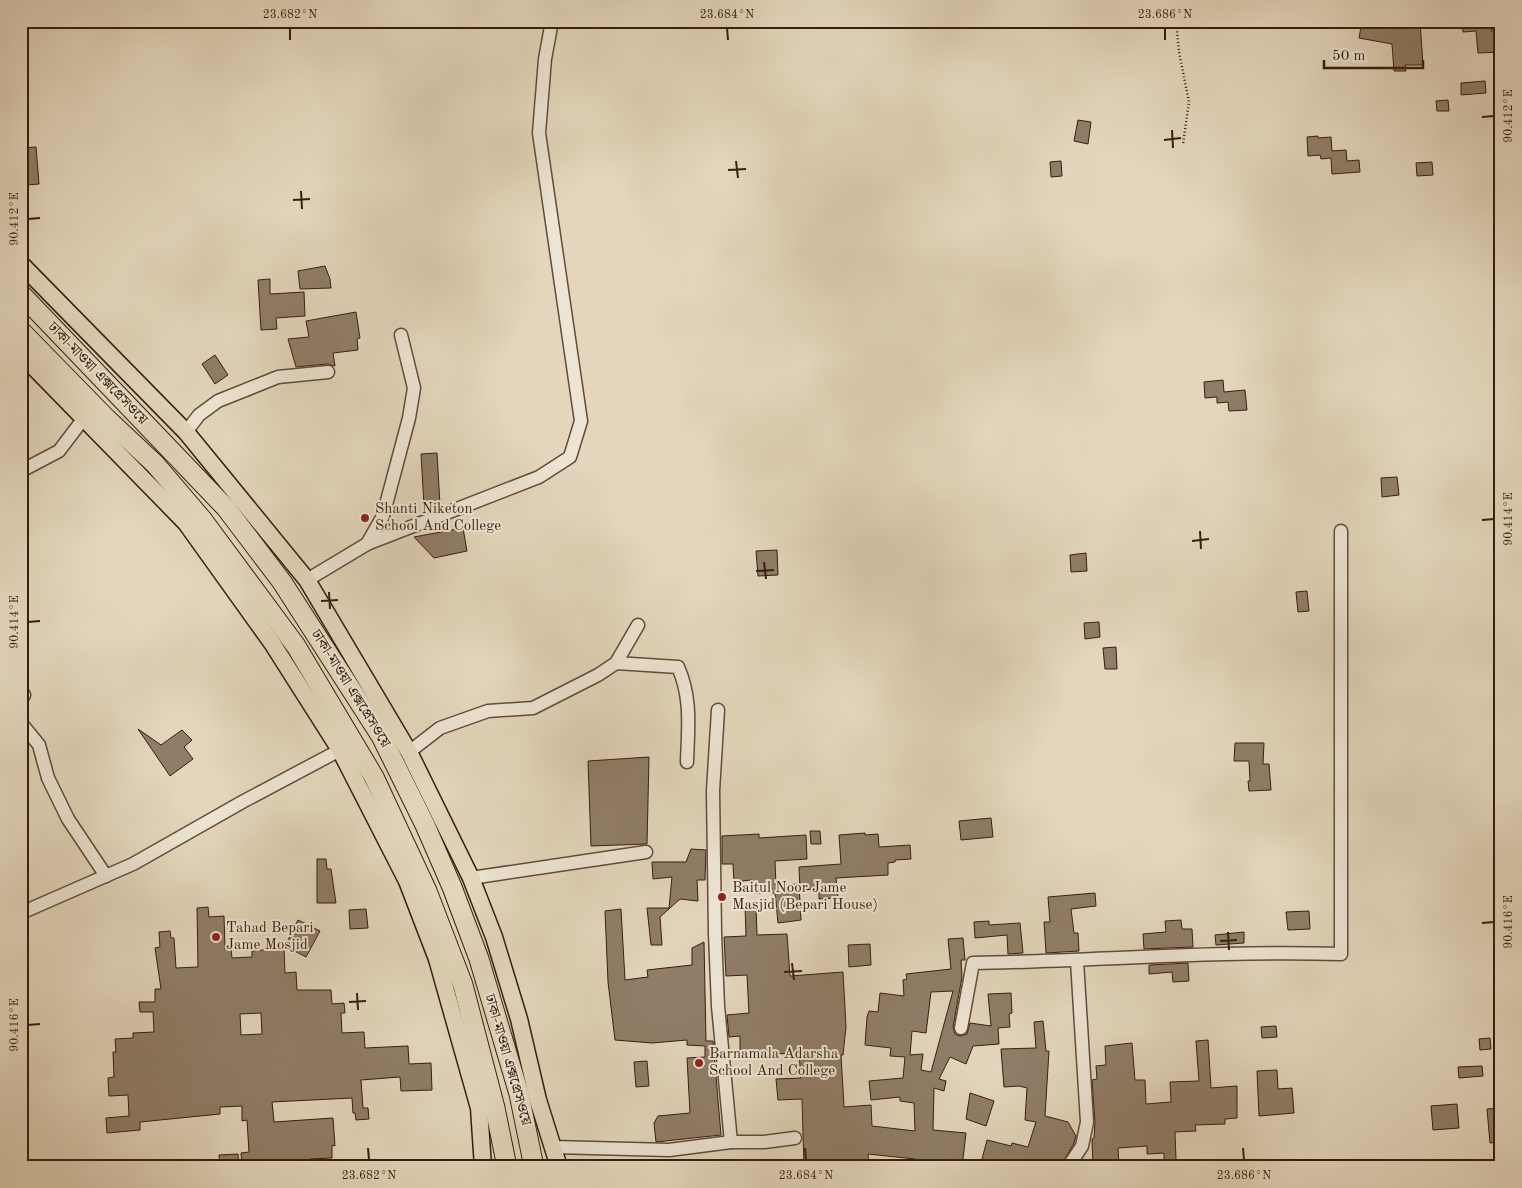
<svg xmlns="http://www.w3.org/2000/svg" width="1522" height="1188" font-family="'Old Standard TT','Noto Serif Bengali',serif">
	<rect width="100%" height="100%" fill="#e3d6bc"/>
	<filter id="stains"><feTurbulence type="fractalNoise" baseFrequency=".004" numOctaves="4"/><feColorMatrix values="0 0 0 0 .2 0 0 0 0 .09 0 0 0 0 .02 0 0 0 .5 -.17"/></filter>
	<radialGradient id="worn" r=".72"><stop offset=".6" stop-color="#630" stop-opacity="0"/><stop offset="1" stop-color="#630" stop-opacity=".3"/></radialGradient>
	<g fill="#907d68" stroke="#361d0d" fill-rule="evenodd">
		<path d="M 1362,21 L 1420,21 L 1423,65 L 1405,65 L 1406,71 L 1394,71 L 1392,44 L 1359,38 Z"/>
		<path d="M 1462,21 L 1501,21 L 1501,29 L 1491,30 L 1492,32 L 1501,32 L 1501,52 L 1478,53 L 1476,31 L 1463,32 Z"/>
		<path d="M 1485,81 L 1486,93 L 1461,95 L 1461,83 Z"/>
		<path d="M 1448,100 L 1449,111 L 1437,111 L 1436,101 Z"/>
		<path d="M 1078,120 L 1091,122 L 1088,144 L 1074,141 Z"/>
		<path d="M 1318,136 L 1318,138 L 1331,137 L 1332,151 L 1346,150 L 1347,161 L 1359,160 L 1360,172 L 1332,174 L 1331,158 L 1321,159 L 1320,155 L 1308,156 L 1307,137 Z"/>
		<path d="M 36,147 L 39,184 L 26,185 L 23,148 Z"/>
		<path d="M 1061,161 L 1062,176 L 1051,177 L 1050,162 Z"/>
		<path d="M 1432,162 L 1433,175 L 1417,176 L 1416,163 Z"/>
		<path d="M 325,266 L 330,279 L 331,288 L 300,289 L 298,271 Z"/>
		<path d="M 270,279 L 270,294 L 304,292 L 305,316 L 276,318 L 277,329 L 261,330 L 258,280 Z"/>
		<path d="M 356,312 L 360,338 L 357,339 L 358,350 L 333,353 L 335,366 L 327,364 L 296,367 L 288,339 L 309,337 L 306,321 Z"/>
		<path d="M 215,355 L 228,375 L 215,384 L 202,364 Z"/>
		<path d="M 1223,380 L 1224,392 L 1245,390 L 1247,410 L 1229,411 L 1228,402 L 1217,403 L 1217,397 L 1205,398 L 1204,382 Z"/>
		<path d="M 437,453 L 440,505 L 424,506 L 421,454 Z"/>
		<path d="M 1397,477 L 1399,495 L 1382,497 L 1381,478 Z"/>
		<path d="M 463,528 L 467,551 L 434,558 L 414,537 Z"/>
		<path d="M 777,550 L 778,575 L 758,576 L 756,551 Z"/>
		<path d="M 1086,553 L 1087,571 L 1071,572 L 1070,555 Z"/>
		<path d="M 1307,591 L 1309,611 L 1298,612 L 1296,592 Z"/>
		<path d="M 1099,622 L 1100,637 L 1085,639 L 1084,623 Z"/>
		<path d="M 1116,647 L 1117,669 L 1105,669 L 1103,648 Z"/>
		<path d="M 138,729 L 161,745 L 182,730 L 192,740 L 184,747 L 193,759 L 170,776 Z"/>
		<path d="M 1235,743 L 1264,743 L 1263,764 L 1269,764 L 1271,790 L 1249,791 L 1248,781 L 1250,781 L 1249,761 L 1234,761 Z"/>
		<path d="M 649,757 L 647,844 L 591,846 L 588,761 Z"/>
		<path d="M 991,818 L 993,837 L 961,840 L 959,821 Z"/>
		<path d="M 810,831 L 820,831 L 821,844 L 811,844 Z"/>
		<path d="M 865,833 L 865,835 L 878,834 L 879,847 L 910,845 L 911,859 L 895,860 L 895,862 L 888,863 L 888,875 L 836,878 L 838,898 L 819,899 L 819,889 L 800,890 L 799,867 L 841,864 L 839,835 Z"/>
		<path d="M 759,834 L 759,838 L 806,835 L 807,859 L 775,861 L 776,885 L 799,884 L 801,920 L 778,923 L 775,893 L 751,893 L 751,880 L 734,882 L 733,864 L 722,864 L 722,836 Z"/>
		<path d="M 691,849 L 706,850 L 705,880 L 697,880 L 698,901 L 680,899 L 660,917 L 662,945 L 651,945 L 647,908 L 669,908 L 672,877 L 653,879 L 652,862 L 686,862 Z"/>
		<path d="M 317,859 L 326,859 L 327,869 L 331,869 L 336,903 L 317,903 Z"/>
		<path d="M 1095,893 L 1096,906 L 1071,909 L 1074,933 L 1078,933 L 1079,951 L 1046,953 L 1044,922 L 1050,922 L 1048,897 Z"/>
		<path d="M 756,904 L 757,935 L 787,934 L 790,976 L 843,972 L 846,1027 L 843,1055 L 841,1055 L 844,1107 L 871,1105 L 872,1126 L 915,1131 L 914,1103 L 900,1101 L 900,1097 L 871,1100 L 869,1081 L 903,1078 L 905,1057 L 890,1056 L 891,1048 L 865,1045 L 867,1017 L 869,1011 L 878,1012 L 880,993 L 904,996 L 903,980 L 907,979 L 906,974 L 951,969 L 948,939 L 963,938 L 965,960 L 961,960 L 962,977 L 953,1027 L 955,1034 L 960,1036 L 967,1034 L 970,1023 L 991,1026 L 988,994 L 1011,993 L 1012,1013 L 1009,1014 L 1010,1027 L 998,1028 L 999,1044 L 973,1046 L 966,1064 L 950,1057 L 939,1079 L 946,1081 L 944,1091 L 934,1088 L 933,1130 L 966,1133 L 962,1167 L 914,1167 L 915,1159 L 868,1154 L 869,1167 L 804,1167 L 802,1099 L 778,1100 L 776,1079 L 801,1078 L 799,1054 L 740,1053 L 740,1036 L 729,1037 L 727,1015 L 749,1013 L 747,975 L 726,976 L 724,937 L 746,936 L 745,905 ZM 953,991 L 931,1072 L 921,1070 L 923,1054 L 910,1055 L 912,1031 L 926,1033 L 931,992 Z"/>
		<path d="M 208,907 L 209,917 L 224,916 L 225,949 L 231,949 L 232,958 L 252,957 L 252,951 L 284,948 L 285,973 L 296,972 L 297,990 L 331,990 L 332,1004 L 344,1003 L 345,1013 L 341,1013 L 342,1033 L 364,1032 L 365,1048 L 408,1046 L 409,1064 L 431,1063 L 432,1090 L 401,1091 L 400,1077 L 361,1080 L 363,1108 L 368,1108 L 369,1119 L 356,1120 L 355,1113 L 353,1113 L 352,1098 L 272,1102 L 274,1122 L 333,1118 L 335,1146 L 332,1145 L 332,1158 L 310,1159 L 310,1167 L 264,1167 L 264,1162 L 242,1163 L 241,1153 L 249,1152 L 247,1120 L 242,1121 L 242,1106 L 220,1107 L 220,1114 L 140,1122 L 140,1130 L 107,1133 L 106,1118 L 129,1116 L 128,1095 L 109,1096 L 108,1078 L 114,1077 L 113,1052 L 116,1052 L 115,1039 L 133,1038 L 133,1033 L 154,1032 L 153,1012 L 140,1012 L 139,1002 L 155,1002 L 155,989 L 161,989 L 155,948 L 160,947 L 159,932 L 170,931 L 171,938 L 174,938 L 176,968 L 198,967 L 197,908 ZM 261,1013 L 262,1034 L 241,1035 L 240,1014 Z"/>
		<path d="M 366,909 L 368,928 L 350,929 L 349,910 Z"/>
		<path d="M 621,909 L 625,980 L 648,977 L 647,970 L 692,965 L 692,948 L 704,942 L 706,1041 L 713,1041 L 721,1135 L 656,1142 L 654,1123 L 658,1116 L 690,1113 L 687,1058 L 705,1057 L 705,1046 L 687,1045 L 687,1040 L 652,1043 L 615,1040 L 608,982 L 605,911 Z"/>
		<path d="M 1309,911 L 1310,929 L 1288,930 L 1286,912 Z"/>
		<path d="M 298,920 L 320,931 L 306,957 L 285,946 Z"/>
		<path d="M 1181,920 L 1182,929 L 1192,929 L 1193,947 L 1144,949 L 1143,934 L 1166,932 L 1165,921 Z"/>
		<path d="M 989,921 L 989,925 L 1020,923 L 1023,953 L 1008,954 L 1007,935 L 975,938 L 974,922 Z"/>
		<path d="M 1244,932 L 1244,943 L 1216,945 L 1215,935 Z"/>
		<path d="M 870,944 L 871,965 L 849,967 L 848,945 Z"/>
		<path d="M 1188,963 L 1189,981 L 1173,982 L 1172,972 L 1149,974 L 1149,965 Z"/>
		<path d="M 1043,1021 L 1046,1051 L 1049,1051 L 1045,1116 L 1068,1122 L 1076,1136 L 1074,1143 L 1060,1167 L 980,1167 L 987,1140 L 1011,1146 L 1012,1143 L 1028,1147 L 1036,1122 L 1025,1120 L 1027,1088 L 1019,1086 L 1004,1087 L 1001,1049 L 1036,1048 L 1034,1022 Z"/>
		<path d="M 1276,1026 L 1277,1037 L 1262,1038 L 1261,1027 Z"/>
		<path d="M 1490,1038 L 1491,1049 L 1480,1050 L 1479,1039 Z"/>
		<path d="M 1208,1040 L 1211,1088 L 1237,1086 L 1237,1118 L 1225,1119 L 1225,1124 L 1195,1125 L 1196,1131 L 1175,1132 L 1176,1160 L 1164,1161 L 1164,1153 L 1147,1154 L 1147,1146 L 1118,1148 L 1119,1166 L 1093,1167 L 1092,1139 L 1094,1138 L 1095,1122 L 1092,1080 L 1097,1079 L 1096,1066 L 1106,1065 L 1105,1046 L 1132,1043 L 1135,1080 L 1145,1080 L 1146,1104 L 1171,1102 L 1170,1082 L 1199,1081 L 1196,1041 Z"/>
		<path d="M 647,1061 L 649,1086 L 636,1087 L 634,1062 Z"/>
		<path d="M 1482,1066 L 1483,1076 L 1459,1078 L 1458,1067 Z"/>
		<path d="M 1277,1070 L 1278,1089 L 1292,1088 L 1294,1113 L 1259,1116 L 1257,1071 Z"/>
		<path d="M 970,1093 L 994,1101 L 986,1126 L 966,1119 Z"/>
		<path d="M 1457,1104 L 1459,1128 L 1433,1130 L 1431,1106 Z"/>
		<path d="M 1501,1108 L 1501,1142 L 1490,1143 L 1487,1109 Z"/>
		<path d="M 238,1154 L 239,1167 L 220,1167 L 219,1155 Z"/>
	</g>
	<g fill="none" stroke-linecap="round" stroke-linejoin="round">
		<g stroke="#614b39" stroke-width="15">
			<g id="minor">
				<path d="M 186,432 L 199,415 L 218,401 L 278,377 L 328,372"/>
				<path d="M 21,471 L 59,451 L 84,418"/>
				<path d="M 367,544 L 539,477 L 570,457 L 581,421 L 539,133 L 545,59 L 552,21"/>
				<path d="M 307,580 L 367,544 L 383,516 L 409,418 L 414,388 L 401,335"/>
				<path d="M 616,663 L 678,667 C 692,698 688,729 687,762"/>
				<path d="M 21,691 L 24,695 L 21,701"/>
				<path d="M 718,710 L 713,791 L 715,934 L 718,1006 L 731,1142"/>
				<path d="M 21,723 L 39,745 L 48,778 L 68,819 L 106,876"/>
				<path d="M 409,752 L 440,728 L 488,711 L 533,708 L 598,675 L 616,663 L 638,625"/>
				<path d="M 471,878 L 646,852"/>
				<path d="M 21,913 L 133,864 L 244,801 L 340,750"/>
				<path d="M 961,1028 L 973,963 C 1096,961 1218,950 1341,954 L 1341,531"/>
				<path d="M 553,1147 L 669,1150 L 731,1142 L 764,1142 L 795,1138"/>
				<path d="M 1068,1167 L 1082,1146 L 1087,1122 L 1077,961"/>
			</g>
		</g>
		<g stroke="#361d0d" stroke-width="19">
			<g id="major">
				<path d="M 21,264 L 186,432 L 307,580 L 409,752 L 471,878 L 494,937 L 519,1019 L 538,1100 L 559,1167"/>
				<path d="M 21,354 L 186,523 L 272,643 L 340,750 L 407,881 L 437,959 L 479,1108 L 483,1167"/>
			</g>
		</g>
		<g stroke="#361d0d" stroke-width="21">
			<g id="highway">
				<path d="M 21,294 L 226,508 L 282,582 L 381,736 L 425,825 L 452,887 L 479,959 L 519,1094 L 534,1167"/>
				<path d="M 21,331 L 107,419 L 155,464 L 202,519 L 296,646 L 374,777 L 427,891 L 463,985 L 495,1108 L 507,1167"/>
			</g>
		</g>
		<path stroke="#361d0d" stroke-width="2.5" stroke-dasharray="1 2.5" stroke-linecap="butt" d="M 1176,21 L 1179,52 L 1189,102 L 1183,144"/>
		<use href="#minor" stroke="#ede4d3" stroke-width="12"/>
		<use href="#major" stroke="#e3d6bc" stroke-width="16"/>
		<use href="#highway" stroke="#e3d6bc" stroke-width="19"/>
	</g>
	<path fill="none" stroke="#361d0d" stroke-width="2" d="M 290,28 L 290,40M 727,28 L 728,40M 1165,28 L 1165,40M 1482,117 L 1494,116M 1172,130 L 1173,148M 1164,140 L 1181,138M 736,161 L 738,178M 728,170 L 746,169M 301,191 L 302,209M 293,200 L 310,199M 28,219 L 40,218M 1482,520 L 1494,519M 1200,531 L 1201,549M 1192,541 L 1209,539M 764,562 L 766,579M 756,571 L 774,570M 329,592 L 330,609M 321,601 L 338,600M 28,622 L 40,621M 1482,923 L 1494,922M 1228,932 L 1229,950M 1220,941 L 1237,940M 792,963 L 794,980M 784,972 L 802,971M 357,993 L 358,1010M 349,1002 L 366,1001M 28,1025 L 40,1024M 368,1148 L 369,1160M 805,1148 L 806,1160M 1243,1148 L 1244,1160"/>
	<g fill="#8f2418" stroke="#ede4d3" stroke-width="2">
		<circle cx="365" cy="518" r="5"/>
		<circle cx="722" cy="897" r="5"/>
		<circle cx="216" cy="937" r="5"/>
		<circle cx="699" cy="1063" r="5"/>
	</g>
	<g text-anchor="middle" dominant-baseline="central" stroke-width="4" stroke-linejoin="round" paint-order="stroke">
		<g font-size="15" fill="#361d0d" stroke="#ede4d3">
			<text transform="translate(97 374) rotate(46)">ঢাকা-মাওয়া এক্সপ্রেসওয়ে</text>
			<text transform="translate(350 689) rotate(58)">ঢাকা-মাওয়া এক্সপ্রেসওয়ে</text>
			<text transform="translate(507 1060) rotate(74)">ঢাকা-মাওয়া এক্সপ্রেসওয়ে</text>
		</g>
		<g font-size="15" fill="#361d0d" stroke="#ede4d3" text-anchor="start">
			<text x="375" y="509">Shanti Niketon<tspan x="375" dy="17">School And College</tspan></text>
			<text x="732" y="888">Baitul Noor Jame<tspan x="732" dy="17">Masjid (Bepari House)</tspan></text>
			<text x="226" y="928">Tahad Bepari<tspan x="226" dy="17">Jame Mosjid</tspan></text>
			<text x="709" y="1054">Barnamala Adarsha<tspan x="709" dy="17">School And College</tspan></text>
		</g>
	</g>
	<rect width="1522" height="1188" fill="none" stroke="#e3d6bc" stroke-width="55"/>
	<path d="M1324 60v8h99v-8" fill="none" stroke="#361d0d" stroke-width="2.5"/>
	<text x="1332" y="60" font-size="15" fill="#361d0d" stroke="#ede4d3" stroke-width="4" paint-order="stroke">50 m</text>
	<rect x="28" y="28" width="1466" height="1132" fill="none" stroke="#361d0d" stroke-width="2"/>
	<g font-size="12" text-anchor="middle" fill="#361d0d">
		<text x="290" y="18">23.682°N</text>
		<text x="727" y="18">23.684°N</text>
		<text x="1165" y="18">23.686°N</text>
		<text transform="translate(1508 116) rotate(-90)" y="4">90.412°E</text>
		<text transform="translate(14 219) rotate(-90)" y="4">90.412°E</text>
		<text transform="translate(1508 519) rotate(-90)" y="4">90.414°E</text>
		<text transform="translate(14 622) rotate(-90)" y="4">90.414°E</text>
		<text transform="translate(1508 922) rotate(-90)" y="4">90.416°E</text>
		<text transform="translate(14 1025) rotate(-90)" y="4">90.416°E</text>
		<text x="369" y="1179">23.682°N</text>
		<text x="806" y="1179">23.684°N</text>
		<text x="1244" y="1179">23.686°N</text>
	</g>
	<rect width="100%" height="100%" filter="url(#stains)"/>
	<rect width="100%" height="100%" fill="url(#worn)"/>
</svg>
